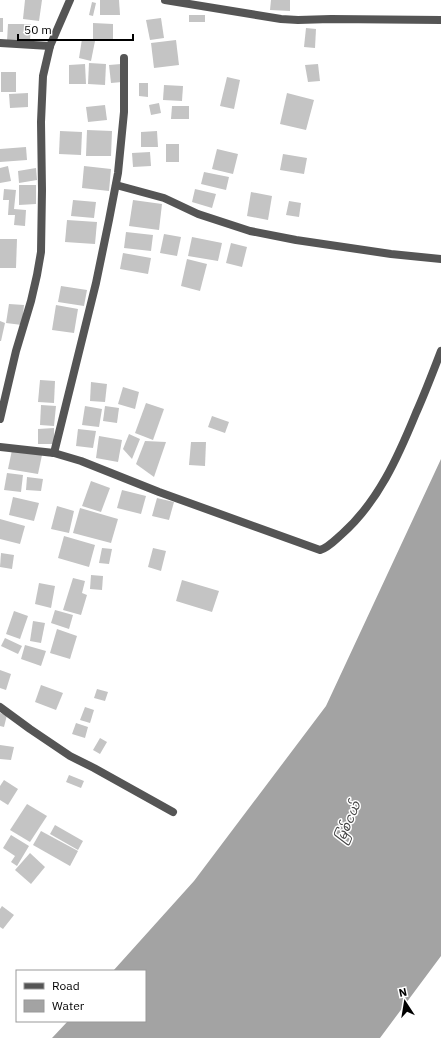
<svg xmlns="http://www.w3.org/2000/svg" width="441" height="1038" font-family="'IBM Plex Sans','Noto Sans Myanmar',sans-serif">
	<rect width="100%" height="100%" fill="#fff"/>
	<path fill="#a3a3a3" d="M 441,459 L 441,956 L 380,1038 L 52,1038 L 68,1021 L 145,1021 L 145,971 L 113,971 L 194,881 L 326,706 Z"/>
	<g fill="#c4c4c4">
		<path d="M 25,0 L 42,0 L 39,21 L 23,19 Z"/>
		<path d="M 100,0 L 119,0 L 120,15 L 100,15 Z"/>
		<path d="M 271,0 L 290,0 L 290,11 L 270,10 Z"/>
		<path d="M 92,2 L 96,3 L 93,16 L 89,15 Z"/>
		<rect x="189" y="15" width="16" height="7"/>
		<rect x="0" y="18" width="3" height="14"/>
		<path d="M 161,18 L 164,38 L 150,40 L 146,20 Z"/>
		<path d="M 93,23 L 113,24 L 113,39 L 93,39 Z"/>
		<path d="M 8,24 L 31,24 L 30,41 L 7,41 Z"/>
		<path d="M 306,28 L 316,29 L 315,48 L 304,47 Z"/>
		<path d="M 82,39 L 95,41 L 91,61 L 79,58 Z"/>
		<path d="M 176,40 L 179,65 L 154,68 L 151,43 Z"/>
		<path d="M 89,63 L 106,64 L 105,85 L 88,84 Z"/>
		<path d="M 85,64 L 86,84 L 69,84 L 69,65 Z"/>
		<path d="M 121,64 L 122,82 L 111,83 L 109,65 Z"/>
		<path d="M 318,64 L 320,81 L 308,82 L 305,65 Z"/>
		<rect x="1" y="72" width="15" height="20"/>
		<path d="M 227,77 L 240,80 L 234,109 L 220,106 Z"/>
		<path d="M 139,83 L 148,83 L 148,97 L 139,96 Z"/>
		<path d="M 164,85 L 183,86 L 182,101 L 163,100 Z"/>
		<path d="M 28,93 L 28,107 L 10,108 L 9,94 Z"/>
		<path d="M 287,93 L 314,100 L 306,130 L 280,124 Z"/>
		<path d="M 159,103 L 161,113 L 151,115 L 149,105 Z"/>
		<path d="M 105,105 L 107,120 L 88,122 L 86,107 Z"/>
		<path d="M 172,106 L 189,106 L 189,119 L 171,119 Z"/>
		<path d="M 87,130 L 112,131 L 111,156 L 86,156 Z"/>
		<path d="M 60,131 L 82,132 L 81,155 L 59,154 Z"/>
		<path d="M 157,131 L 158,147 L 141,147 L 141,132 Z"/>
		<rect x="166" y="144" width="13" height="18"/>
		<path d="M 26,147 L 27,160 L 0,162 L 0,149 Z"/>
		<path d="M 217,149 L 238,154 L 233,174 L 212,169 Z"/>
		<path d="M 150,152 L 151,166 L 133,167 L 132,153 Z"/>
		<path d="M 283,154 L 307,158 L 304,174 L 280,170 Z"/>
		<path d="M 8,166 L 11,181 L 0,183 L 0,168 Z"/>
		<path d="M 84,166 L 111,169 L 109,191 L 82,188 Z"/>
		<path d="M 36,168 L 37,180 L 19,183 L 18,171 Z"/>
		<path d="M 204,172 L 229,177 L 226,190 L 201,184 Z"/>
		<path d="M 19,185 L 36,185 L 36,204 L 19,205 Z"/>
		<path d="M 4,189 L 16,190 L 14,209 L 26,210 L 25,226 L 14,225 L 15,215 L 8,215 L 9,200 L 3,200 Z"/>
		<path d="M 195,189 L 216,194 L 212,208 L 192,202 Z"/>
		<path d="M 251,192 L 272,196 L 268,220 L 247,216 Z"/>
		<path d="M 73,200 L 96,202 L 94,218 L 71,216 Z"/>
		<path d="M 133,200 L 162,204 L 159,230 L 129,226 Z"/>
		<path d="M 289,201 L 301,203 L 299,217 L 286,215 Z"/>
		<path d="M 67,220 L 97,222 L 95,244 L 65,242 Z"/>
		<path d="M 126,232 L 153,235 L 151,251 L 124,248 Z"/>
		<path d="M 164,234 L 181,237 L 177,256 L 160,253 Z"/>
		<path d="M 192,237 L 222,243 L 218,261 L 188,256 Z"/>
		<path d="M 0,239 L 17,239 L 16,268 L 0,268 Z"/>
		<path d="M 231,243 L 247,247 L 242,267 L 226,263 Z"/>
		<path d="M 123,253 L 151,258 L 148,274 L 120,269 Z"/>
		<path d="M 187,259 L 207,264 L 200,291 L 181,286 Z"/>
		<path d="M 61,286 L 87,290 L 84,306 L 58,302 Z"/>
		<path d="M 9,304 L 24,305 L 22,325 L 6,323 Z"/>
		<path d="M 56,305 L 78,309 L 74,333 L 52,330 Z"/>
		<path d="M 0,321 L 5,323 L 1,341 L 0,341 Z"/>
		<path d="M 40,380 L 55,381 L 54,403 L 38,402 Z"/>
		<path d="M 91,382 L 107,384 L 105,402 L 90,401 Z"/>
		<path d="M 123,387 L 139,392 L 135,409 L 118,404 Z"/>
		<path d="M 146,403 L 164,409 L 153,440 L 135,433 Z"/>
		<path d="M 41,405 L 56,406 L 54,426 L 40,425 Z"/>
		<path d="M 85,406 L 102,409 L 99,427 L 82,425 Z"/>
		<path d="M 105,406 L 119,408 L 117,423 L 103,421 Z"/>
		<path d="M 212,416 L 229,422 L 225,433 L 208,427 Z"/>
		<path d="M 54,428 L 54,444 L 38,444 L 38,429 Z"/>
		<path d="M 78,429 L 96,431 L 93,448 L 76,446 Z"/>
		<path d="M 129,434 L 140,439 L 132,459 L 123,449 Z"/>
		<path d="M 99,436 L 122,440 L 118,462 L 96,458 Z"/>
		<path d="M 145,441 L 166,442 L 154,477 L 136,464 Z"/>
		<path d="M 191,442 L 206,442 L 205,466 L 189,465 Z"/>
		<path d="M 12,450 L 42,455 L 38,474 L 8,469 Z"/>
		<path d="M 7,473 L 23,475 L 21,492 L 4,490 Z"/>
		<path d="M 27,477 L 43,479 L 41,491 L 26,490 Z"/>
		<path d="M 91,481 L 110,488 L 101,512 L 82,506 Z"/>
		<path d="M 122,490 L 146,496 L 141,514 L 117,508 Z"/>
		<path d="M 13,497 L 39,503 L 34,521 L 9,515 Z"/>
		<path d="M 157,498 L 174,502 L 169,520 L 152,516 Z"/>
		<path d="M 57,506 L 74,511 L 69,533 L 51,529 Z"/>
		<path d="M 80,508 L 118,519 L 111,543 L 73,533 Z"/>
		<path d="M 0,519 L 25,526 L 20,544 L 0,539 Z"/>
		<path d="M 64,536 L 95,545 L 89,567 L 58,558 Z"/>
		<path d="M 102,548 L 112,549 L 109,564 L 99,563 Z"/>
		<path d="M 153,548 L 166,551 L 161,571 L 148,567 Z"/>
		<path d="M 1,553 L 14,555 L 12,569 L 0,567 Z"/>
		<path d="M 91,575 L 103,576 L 102,590 L 90,589 Z"/>
		<path d="M 73,578 L 85,581 L 82,593 L 87,595 L 81,615 L 63,610 Z"/>
		<path d="M 182,580 L 219,591 L 212,612 L 176,601 Z"/>
		<path d="M 39,583 L 55,586 L 51,608 L 35,604 Z"/>
		<path d="M 55,610 L 73,615 L 69,629 L 51,623 Z"/>
		<path d="M 14,611 L 28,616 L 20,639 L 6,634 Z"/>
		<path d="M 33,621 L 45,623 L 41,643 L 30,641 Z"/>
		<path d="M 57,629 L 77,636 L 70,659 L 50,653 Z"/>
		<path d="M 5,638 L 22,646 L 18,654 L 1,646 Z"/>
		<path d="M 25,645 L 46,651 L 41,666 L 21,659 Z"/>
		<path d="M 0,670 L 11,674 L 6,690 L 0,688 Z"/>
		<path d="M 41,685 L 63,693 L 56,710 L 35,702 Z"/>
		<path d="M 97,689 L 108,692 L 105,701 L 94,698 Z"/>
		<path d="M 85,707 L 94,710 L 90,723 L 80,720 Z"/>
		<path d="M 0,713 L 7,715 L 4,727 L 0,726 Z"/>
		<path d="M 76,723 L 88,727 L 85,738 L 72,734 Z"/>
		<path d="M 100,738 L 107,742 L 100,754 L 93,750 Z"/>
		<path d="M 0,745 L 14,747 L 11,760 L 0,759 Z"/>
		<path d="M 69,775 L 84,781 L 81,788 L 66,782 Z"/>
		<path d="M 4,780 L 18,789 L 8,805 L 0,800 L 0,786 Z"/>
		<path d="M 27,804 L 47,816 L 30,842 L 10,830 Z"/>
		<path d="M 55,825 L 83,841 L 78,850 L 50,834 Z"/>
		<path d="M 41,831 L 78,851 L 70,866 L 33,845 Z"/>
		<path d="M 11,835 L 29,846 L 17,866 L 11,862 L 15,856 L 3,848 Z"/>
		<path d="M 30,853 L 45,867 L 31,884 L 15,870 Z"/>
		<path d="M 2,906 L 14,915 L 3,929 L 0,927 L 0,909 Z"/>
	</g>
	<g fill="none" stroke-linecap="round" stroke-linejoin="round">
		<g stroke="#555" stroke-width="8">
			<path d="M 165,0 L 281,19 L 298,20 L 331,19 L 441,20"/>
			<path d="M 0,43 L 50,46"/>
			<path d="M 116,185 L 164,198 L 198,214 L 250,231 L 296,240 L 391,254 L 441,259"/>
			<path d="M 0,419 L 16,351 L 31,301 L 37,275 L 41,252 L 42,190 L 41,122 L 43,76 L 50,46 L 70,0"/>
			<path d="M 0,447 L 54,453 L 81,461 L 159,492 L 320,550 C 328,548 335,540 342,534 C 378,502 398,457 416,413 C 425,393 433,372 441,351"/>
			<path d="M 54,453 L 96,283 L 109,220 L 118,173 L 124,112 L 124,58"/>
			<path d="M 0,707 L 30,729 L 70,756 L 94,768 L 173,812"/>
		</g>
	</g>
	<g text-anchor="middle" dominant-baseline="central" stroke-width="3" stroke-linejoin="round" paint-order="stroke">
		<g font-size="13" font-style="italic" fill="#444" stroke="#fff">
			<text transform="translate(348 822) rotate(-67)">မြစ်ငယ်</text>
		</g>
	</g>
	<rect x="16" y="970" width="130" height="52" fill="#ffffff" stroke="#999999"/>
	<rect x="24" y="983" width="20" height="6" fill="#555555" stroke="#999999"/>
	<text x="52" y="990" font-size="12" fill="#000000">Road</text>
	<rect x="24" y="1000" width="20" height="12" fill="#a3a3a3" stroke="#999999"/>
	<text x="52" y="1010" font-size="12" fill="#000000">Water</text>
	<g transform="translate(405 1002) rotate(348)" stroke="#ffffff" stroke-width="3" paint-order="stroke">
	<path d="M0-3L7 15L0 10L-7 15Z" fill="#000000"/>
	<text y="-6" font-size="11" font-weight="bold" text-anchor="middle" fill="#000000">N</text>
	</g>
	<path d="M18 34v6h115v-6" fill="none" stroke="#000000" stroke-width="2"/>
	<text x="24" y="34" font-size="12" fill="#000000" stroke="#ffffff" stroke-width="3" paint-order="stroke">50 m</text>
</svg>
